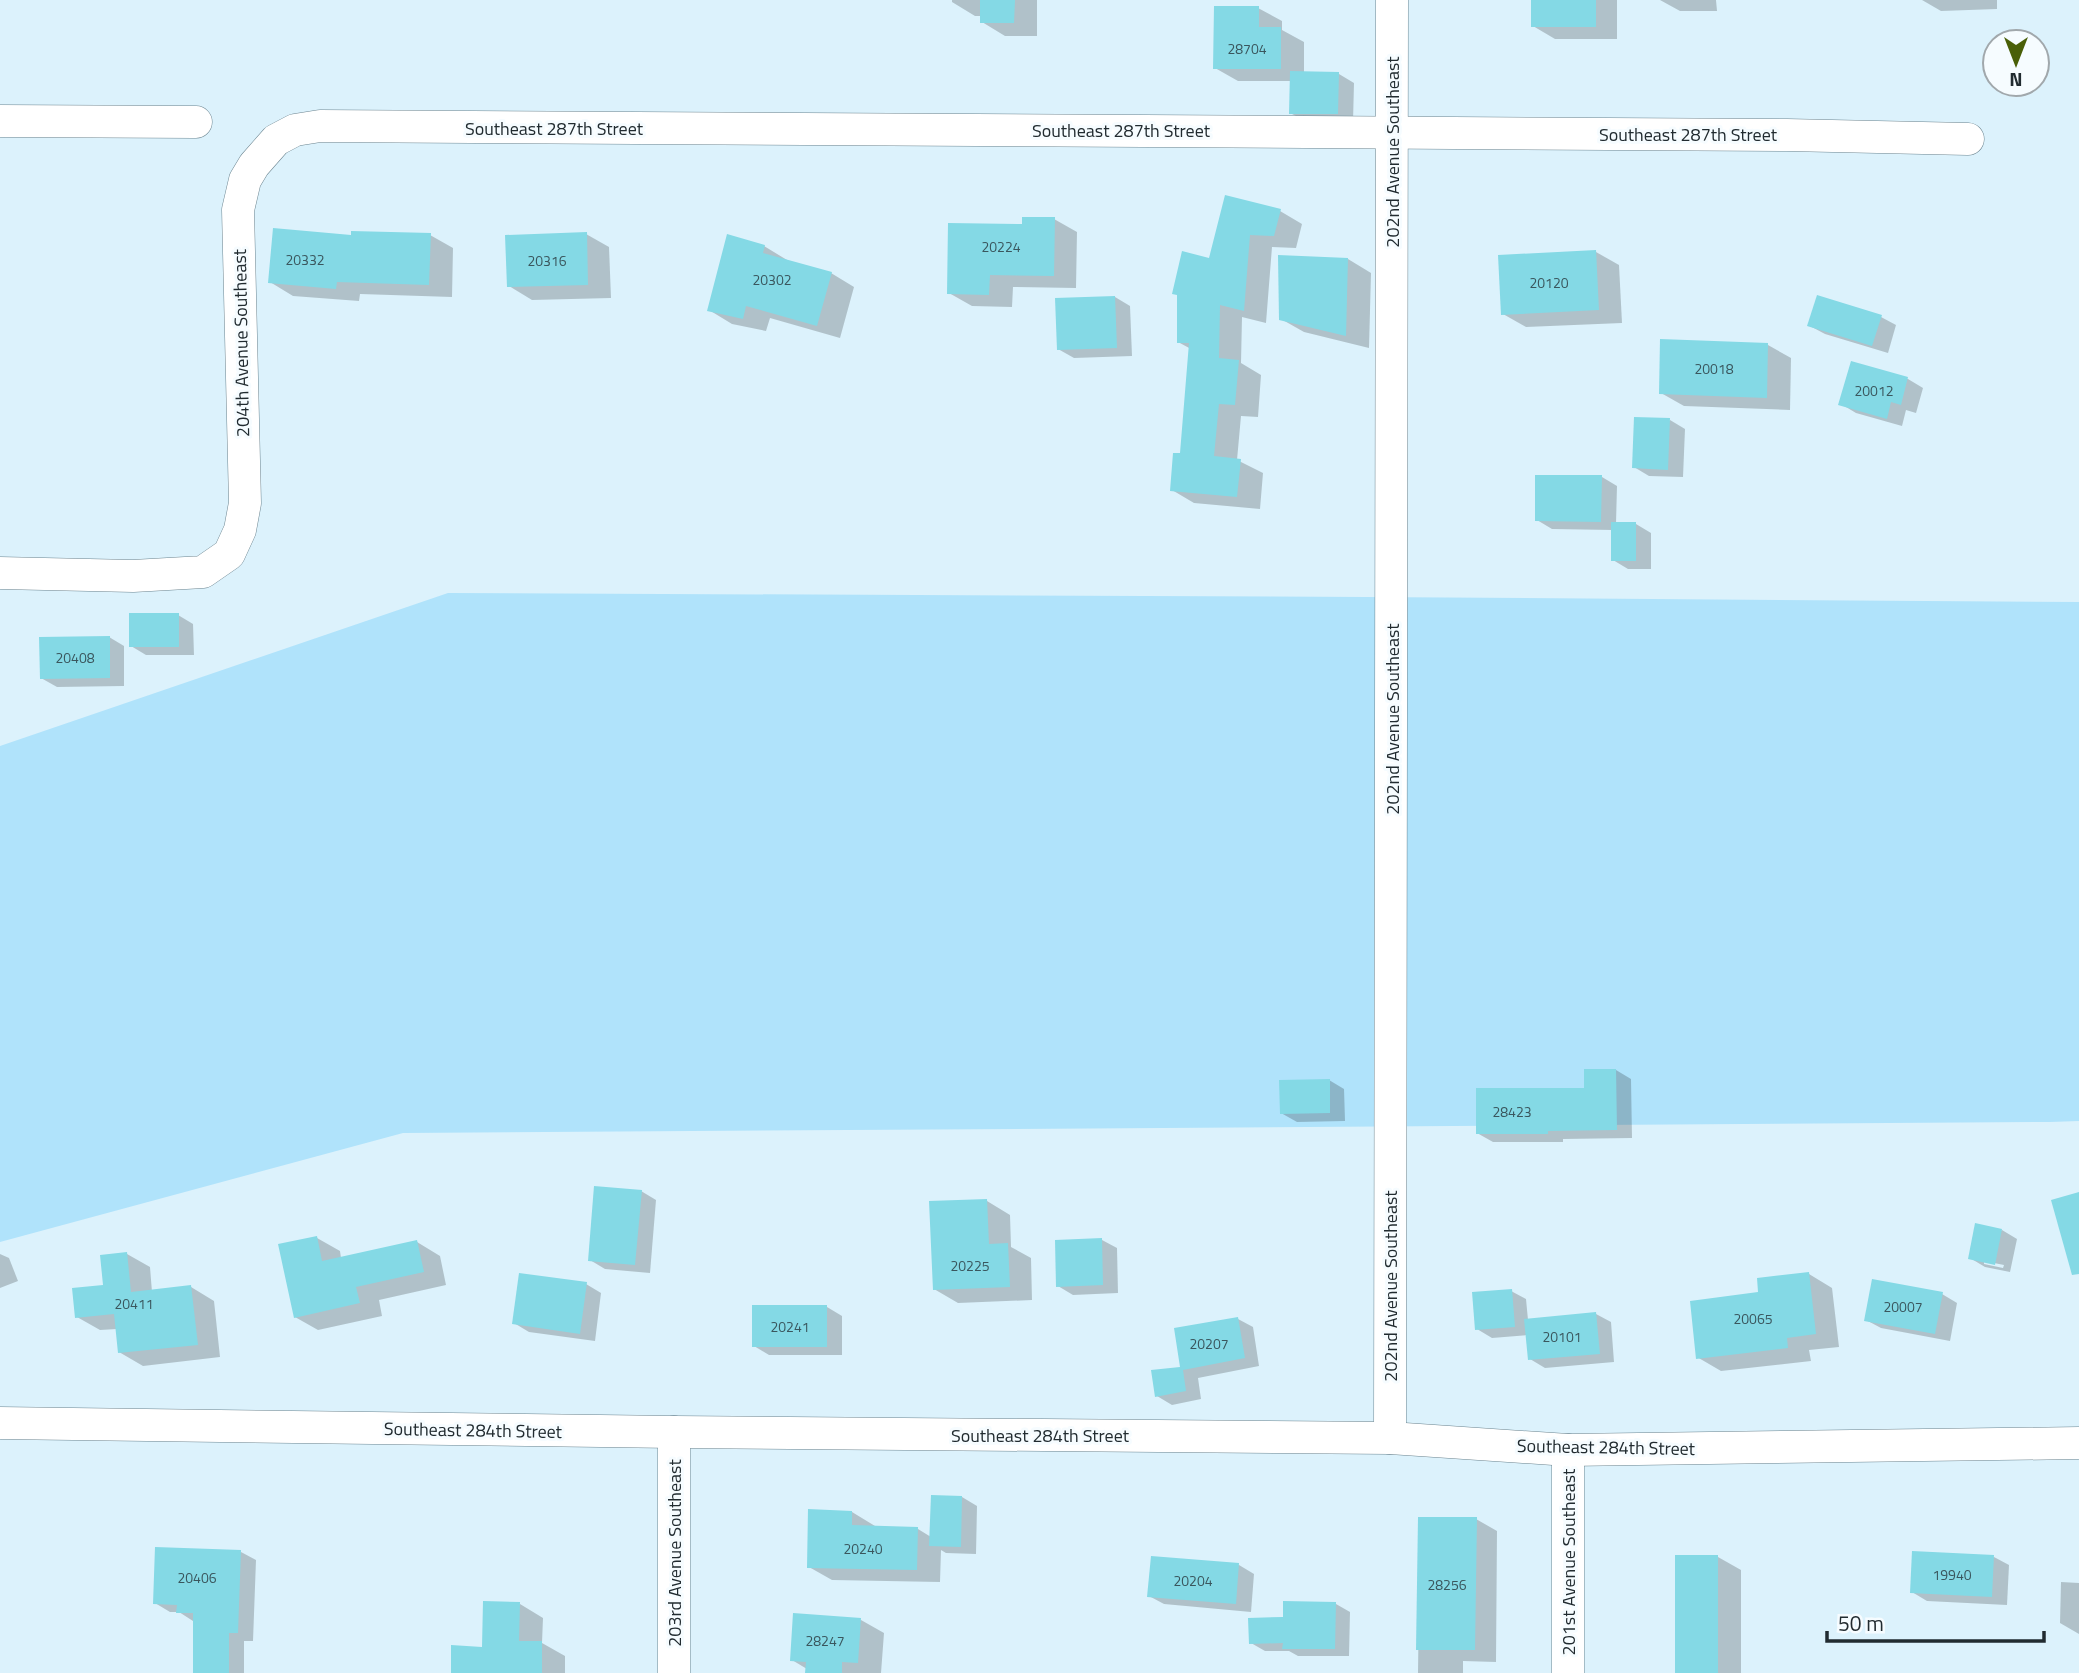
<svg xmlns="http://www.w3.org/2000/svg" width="2079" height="1673" font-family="'Titillium Web',sans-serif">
	<rect width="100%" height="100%" fill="#dcf2fc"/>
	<path fill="#b0e3fb" d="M 448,593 L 1366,597 L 2079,602 L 2079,1121 L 2050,1122 L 403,1133 L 0,1242 L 0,746 Z"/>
	<g fill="#0003" fill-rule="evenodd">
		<path d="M 952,0 L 1037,0 L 1037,36 L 1005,36 L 982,22 L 982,16 L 975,16 L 952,2 Z"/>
		<path d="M 1533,0 L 1617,0 L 1617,39 L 1555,39 L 1533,26 Z"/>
		<path d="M 1660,0 L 1716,0 L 1717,11 L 1680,11 Z"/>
		<path d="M 1922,0 L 1997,0 L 1997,9 L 1941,11 Z"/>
		<path d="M 1258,8 L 1282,21 L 1282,30 L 1304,42 L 1304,73 L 1339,74 L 1354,83 L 1353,122 L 1306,121 L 1290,113 L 1291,81 L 1238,81 L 1215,68 Z"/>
		<path d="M 1280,211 L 1302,224 L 1296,248 L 1272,247 L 1266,323 L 1242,317 L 1241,363 L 1261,375 L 1258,417 L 1241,416 L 1237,460 L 1263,473 L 1260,509 L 1194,503 L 1172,490 L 1181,455 L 1191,349 L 1178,342 L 1211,260 Z"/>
		<path d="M 1054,219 L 1077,232 L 1076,288 L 1013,287 L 1012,307 L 972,306 L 949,293 L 1023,226 Z"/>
		<path d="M 586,234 L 609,247 L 611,298 L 532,300 L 509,286 Z"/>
		<path d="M 430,235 L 453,248 L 452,297 L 360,294 L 359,301 L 293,296 L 270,282 L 353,237 Z"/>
		<path d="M 764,246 L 787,260 L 787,261 L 831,273 L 854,287 L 840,338 L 770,318 L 766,331 L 732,324 L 709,310 Z"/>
		<path d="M 1596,252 L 1619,265 L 1622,323 L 1526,327 L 1503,314 Z"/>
		<path d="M 1348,259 L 1371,273 L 1369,348 L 1304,332 L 1281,319 Z"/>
		<path d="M 1115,297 L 1130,306 L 1132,356 L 1074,358 L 1058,349 Z"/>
		<path d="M 1881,317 L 1896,325 L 1888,353 L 1825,334 L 1810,326 Z"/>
		<path d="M 1768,345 L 1791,358 L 1790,410 L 1684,406 L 1661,393 Z"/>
		<path d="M 1852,363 L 1908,379 L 1923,388 L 1916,413 L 1906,410 L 1902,426 L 1856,413 L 1841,404 Z"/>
		<path d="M 1670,420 L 1685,429 L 1683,477 L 1649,476 L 1634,467 Z"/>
		<path d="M 1602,477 L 1617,486 L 1616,524 L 1636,524 L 1651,533 L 1651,569 L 1628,569 L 1613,560 L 1613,530 L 1552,529 L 1537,520 Z"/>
		<path d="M 178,615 L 193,624 L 194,655 L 146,655 L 131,646 Z"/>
		<path d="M 109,637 L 124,646 L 124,686 L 57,687 L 41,678 Z"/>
		<path d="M 1616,1070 L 1631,1079 L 1632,1138 L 1563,1139 L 1563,1142 L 1493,1142 L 1477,1133 L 1586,1090 Z"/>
		<path d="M 1329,1080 L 1344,1089 L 1345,1121 L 1297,1122 L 1281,1113 Z"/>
		<path d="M 641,1191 L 656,1200 L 650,1273 L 605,1269 L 590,1260 Z"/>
		<path d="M 987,1201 L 1010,1215 L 1011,1247 L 1031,1258 L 1032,1300 L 958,1303 L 934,1289 Z"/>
		<path d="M 2002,1230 L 2017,1239 L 2010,1272 L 1985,1267 L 1970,1258 ZM 1984,1261 L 2004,1265 L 2003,1268 L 1984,1264 Z"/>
		<path d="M 317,1238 L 340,1251 L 341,1258 L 417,1242 L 440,1256 L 446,1285 L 379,1300 L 382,1316 L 318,1330 L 295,1317 Z"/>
		<path d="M 1102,1240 L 1117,1248 L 1118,1293 L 1073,1295 L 1058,1286 Z"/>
		<path d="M 0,1254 L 9,1258 L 18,1281 L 0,1288 Z"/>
		<path d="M 127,1254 L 150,1267 L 152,1292 L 191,1287 L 214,1301 L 220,1357 L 143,1366 L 119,1352 L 117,1329 L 100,1330 L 77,1317 L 105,1287 Z"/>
		<path d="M 1809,1274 L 1832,1288 L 1839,1347 L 1809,1350 L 1811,1361 L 1721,1371 L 1697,1357 L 1760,1294 Z"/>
		<path d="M 586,1284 L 601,1293 L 595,1341 L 529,1332 L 514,1323 Z"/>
		<path d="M 1511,1291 L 1526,1299 L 1528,1320 L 1596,1314 L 1611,1322 L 1614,1362 L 1545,1368 L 1530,1359 L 1528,1335 L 1492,1338 L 1477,1329 Z"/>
		<path d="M 1942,1294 L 1957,1303 L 1950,1341 L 1881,1328 L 1866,1320 Z"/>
		<path d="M 827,1307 L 842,1316 L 842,1355 L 769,1355 L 754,1346 Z"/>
		<path d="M 1238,1319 L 1253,1327 L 1259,1366 L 1198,1378 L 1201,1399 L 1172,1405 L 1157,1396 L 1182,1369 Z"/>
		<path d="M 962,1497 L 977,1506 L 976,1554 L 946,1553 L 941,1550 L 940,1582 L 832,1580 L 809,1567 L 852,1512 L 875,1526 L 875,1528 L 918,1529 L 931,1537 Z"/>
		<path d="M 1420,1519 L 1476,1519 L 1497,1531 L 1496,1662 L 1463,1661 L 1463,1673 L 1418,1673 Z"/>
		<path d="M 241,1552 L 256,1560 L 253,1641 L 244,1641 L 244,1673 L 195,1673 L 193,1621 L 179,1612 L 170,1612 L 155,1603 Z"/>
		<path d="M 1676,1557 L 1718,1557 L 1741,1570 L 1741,1673 L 1676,1673 Z"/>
		<path d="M 1994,1557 L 2009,1565 L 2007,1605 L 1927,1601 L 1912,1592 Z"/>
		<path d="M 1239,1565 L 1254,1574 L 1251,1612 L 1164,1604 L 1149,1596 Z"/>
		<path d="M 2061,1582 L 2079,1583 L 2079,1634 L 2060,1623 Z"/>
		<path d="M 520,1604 L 543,1618 L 542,1643 L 565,1656 L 565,1673 L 452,1673 L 483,1648 Z"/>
		<path d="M 1336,1604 L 1350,1612 L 1349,1656 L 1298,1656 L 1289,1651 L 1265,1651 L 1251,1643 L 1285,1618 Z"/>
		<path d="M 861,1620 L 884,1633 L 881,1673 L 807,1673 L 807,1669 L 792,1660 Z"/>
	</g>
	<g fill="#84d9e5">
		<path d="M 980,0 L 1015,0 L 1014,23 L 980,23 Z"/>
		<rect x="1531" y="0" width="65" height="27"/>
		<path d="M 1214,6 L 1259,6 L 1259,27 L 1281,27 L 1281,69 L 1213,69 Z"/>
		<path d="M 1290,71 L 1339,72 L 1338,114 L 1289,114 Z"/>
		<path d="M 1225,195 L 1281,209 L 1274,236 L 1250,235 L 1244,311 L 1220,305 L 1219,358 L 1239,360 L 1235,405 L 1219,404 L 1214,456 L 1241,459 L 1237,497 L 1170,491 L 1173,453 L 1180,453 L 1189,343 L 1177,343 L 1177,295 L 1172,294 L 1182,251 L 1209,258 Z"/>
		<path d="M 1022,217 L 1055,217 L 1054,276 L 990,275 L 989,295 L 947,294 L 948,223 L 1022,224 Z"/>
		<path d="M 273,228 L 351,235 L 351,231 L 431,233 L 429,285 L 337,282 L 336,289 L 268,283 Z"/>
		<path d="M 587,232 L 588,285 L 507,287 L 505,235 Z"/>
		<path d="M 727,234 L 765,245 L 763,253 L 832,272 L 817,326 L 746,306 L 743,319 L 707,311 Z"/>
		<path d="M 1596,250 L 1599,310 L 1501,315 L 1498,255 Z"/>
		<path d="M 1278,255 L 1348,258 L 1346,336 L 1279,320 Z"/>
		<path d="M 1817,295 L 1882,315 L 1872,346 L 1807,326 Z"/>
		<path d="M 1115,296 L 1117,348 L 1057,350 L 1055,298 Z"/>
		<path d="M 1660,339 L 1768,343 L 1767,398 L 1659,394 Z"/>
		<path d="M 1851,361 L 1908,377 L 1901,405 L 1891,402 L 1887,419 L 1838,405 Z"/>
		<path d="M 1634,417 L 1670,418 L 1668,470 L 1632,468 Z"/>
		<path d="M 1535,475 L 1602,475 L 1601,522 L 1535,521 Z"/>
		<rect x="1611" y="522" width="25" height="39"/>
		<rect x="129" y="613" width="50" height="34"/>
		<path d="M 110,636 L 110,678 L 40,679 L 39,637 Z"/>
		<path d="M 1584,1069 L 1616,1069 L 1617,1130 L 1548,1131 L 1548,1134 L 1476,1134 L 1476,1088 L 1584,1088 Z"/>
		<path d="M 1330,1079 L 1330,1113 L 1280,1114 L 1279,1080 Z"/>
		<path d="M 594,1186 L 642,1190 L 635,1265 L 588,1261 Z"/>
		<path d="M 2079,1192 L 2079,1274 L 2072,1275 L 2051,1200 Z"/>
		<path d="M 987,1199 L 989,1244 L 1008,1243 L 1010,1287 L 933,1290 L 929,1201 Z"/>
		<path d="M 1975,1223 L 2002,1229 L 1995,1265 L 1968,1259 Z"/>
		<path d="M 317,1236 L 322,1261 L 417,1240 L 424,1272 L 356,1287 L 360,1303 L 294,1318 L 278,1244 Z"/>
		<path d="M 1102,1238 L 1103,1285 L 1056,1287 L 1055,1240 Z"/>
		<path d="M 127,1252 L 131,1292 L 191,1285 L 198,1345 L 118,1353 L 114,1314 L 75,1318 L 72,1288 L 103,1285 L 100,1255 Z"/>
		<path d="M 1809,1272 L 1816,1334 L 1787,1338 L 1788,1348 L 1696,1359 L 1690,1301 L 1758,1292 L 1757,1278 Z"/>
		<path d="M 519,1273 L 587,1282 L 580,1334 L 512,1324 Z"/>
		<path d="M 1872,1279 L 1943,1292 L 1935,1334 L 1864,1321 Z"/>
		<path d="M 1512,1289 L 1515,1327 L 1475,1330 L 1472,1292 Z"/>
		<rect x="752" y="1305" width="75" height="42"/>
		<path d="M 1596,1312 L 1600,1354 L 1528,1360 L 1524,1319 Z"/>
		<path d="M 1238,1317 L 1245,1358 L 1183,1370 L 1186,1391 L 1155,1397 L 1151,1370 L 1180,1367 L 1174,1328 Z"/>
		<path d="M 931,1495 L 962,1496 L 961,1547 L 929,1546 Z"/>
		<path d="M 808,1509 L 852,1511 L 852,1525 L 918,1527 L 917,1570 L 807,1568 Z"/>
		<path d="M 1418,1517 L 1477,1517 L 1475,1650 L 1416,1650 Z"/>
		<path d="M 155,1547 L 241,1550 L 238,1633 L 229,1633 L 229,1673 L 193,1673 L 193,1613 L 176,1613 L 177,1605 L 153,1604 Z"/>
		<path d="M 1912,1551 L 1994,1555 L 1992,1597 L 1910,1593 Z"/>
		<rect x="1675" y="1555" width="43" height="118"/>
		<path d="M 1151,1556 L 1239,1563 L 1236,1604 L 1147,1597 Z"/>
		<path d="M 483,1601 L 520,1602 L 519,1641 L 542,1641 L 542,1673 L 451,1673 L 451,1645 L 482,1647 Z"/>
		<path d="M 1283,1601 L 1336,1602 L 1335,1649 L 1282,1649 L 1283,1643 L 1249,1644 L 1248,1618 L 1283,1617 Z"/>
		<path d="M 793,1613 L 861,1618 L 858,1663 L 842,1662 L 842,1673 L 805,1673 L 806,1662 L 790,1661 Z"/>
	</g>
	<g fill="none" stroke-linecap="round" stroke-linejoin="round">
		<g stroke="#6c8590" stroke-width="33">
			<g id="street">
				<path d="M 0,121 L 196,122"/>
				<path d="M 0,573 L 133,576 L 203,572 L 229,554 L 240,530 L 245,503 L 238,210 L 245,180 L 254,165 L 276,140 L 295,130 L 320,126 L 1787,135 L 1968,139"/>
				<path d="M 0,1423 L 674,1432 L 1390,1438 L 1568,1450 L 2079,1443"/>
				<path d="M 1390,1438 L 1392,0"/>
				<path d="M 1568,1450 L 1568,1673"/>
				<path d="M 674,1673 L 674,1432"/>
			</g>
		</g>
		<use href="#street" stroke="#fff" stroke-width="32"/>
	</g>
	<g text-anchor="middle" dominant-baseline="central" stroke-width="6" stroke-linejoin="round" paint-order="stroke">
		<g font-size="14" fill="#3a565d">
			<text x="1247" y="48">28704</text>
			<text x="1001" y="246">20224</text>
			<text x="305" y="259">20332</text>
			<text x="547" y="260">20316</text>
			<text x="772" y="279">20302</text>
			<text x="1549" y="282">20120</text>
			<text x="1714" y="368">20018</text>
			<text x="1874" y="390">20012</text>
			<text x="75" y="657">20408</text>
			<text x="1512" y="1111">28423</text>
			<text x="970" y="1265">20225</text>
			<text x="134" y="1303">20411</text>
			<text x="1903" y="1306">20007</text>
			<text x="1753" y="1318">20065</text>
			<text x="790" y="1326">20241</text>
			<text x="1562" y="1336">20101</text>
			<text x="1209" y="1343">20207</text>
			<text x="863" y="1548">20240</text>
			<text x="1952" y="1574">19940</text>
			<text x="197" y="1577">20406</text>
			<text x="1193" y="1580">20204</text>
			<text x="1447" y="1584">28256</text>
			<text x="825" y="1640">28247</text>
		</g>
		<g font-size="18" fill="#212b30" stroke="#f6fcff">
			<text x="554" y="128">Southeast 287th Street</text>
			<text x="1121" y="130">Southeast 287th Street</text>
			<text x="1688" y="134">Southeast 287th Street</text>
			<text transform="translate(1392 152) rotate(-90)">202nd Avenue Southeast</text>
			<text transform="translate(241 343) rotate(-91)">204th Avenue Southeast</text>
			<text transform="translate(1392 719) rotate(-90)">202nd Avenue Southeast</text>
			<text transform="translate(1390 1286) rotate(-90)">202nd Avenue Southeast</text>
			<text transform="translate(473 1430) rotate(1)">Southeast 284th Street</text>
			<text x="1040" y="1435">Southeast 284th Street</text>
			<text transform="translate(1606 1447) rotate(1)">Southeast 284th Street</text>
			<text transform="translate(674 1553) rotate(-90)">203rd Avenue Southeast</text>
			<text transform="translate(1568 1562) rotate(-90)">201st Avenue Southeast</text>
		</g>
	</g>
	<g transform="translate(2016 63) rotate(180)"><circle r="33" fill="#f6fcff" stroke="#a1a8ac" stroke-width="2"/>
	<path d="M0-5L12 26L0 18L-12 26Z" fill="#495f08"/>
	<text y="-10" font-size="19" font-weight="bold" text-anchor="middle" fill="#212b30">N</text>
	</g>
	<path d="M1827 1631v10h217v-10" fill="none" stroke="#212b30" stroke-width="3.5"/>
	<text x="1838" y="1631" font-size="21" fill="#212b30" stroke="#f6fcff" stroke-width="5" paint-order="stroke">50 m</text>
</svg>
